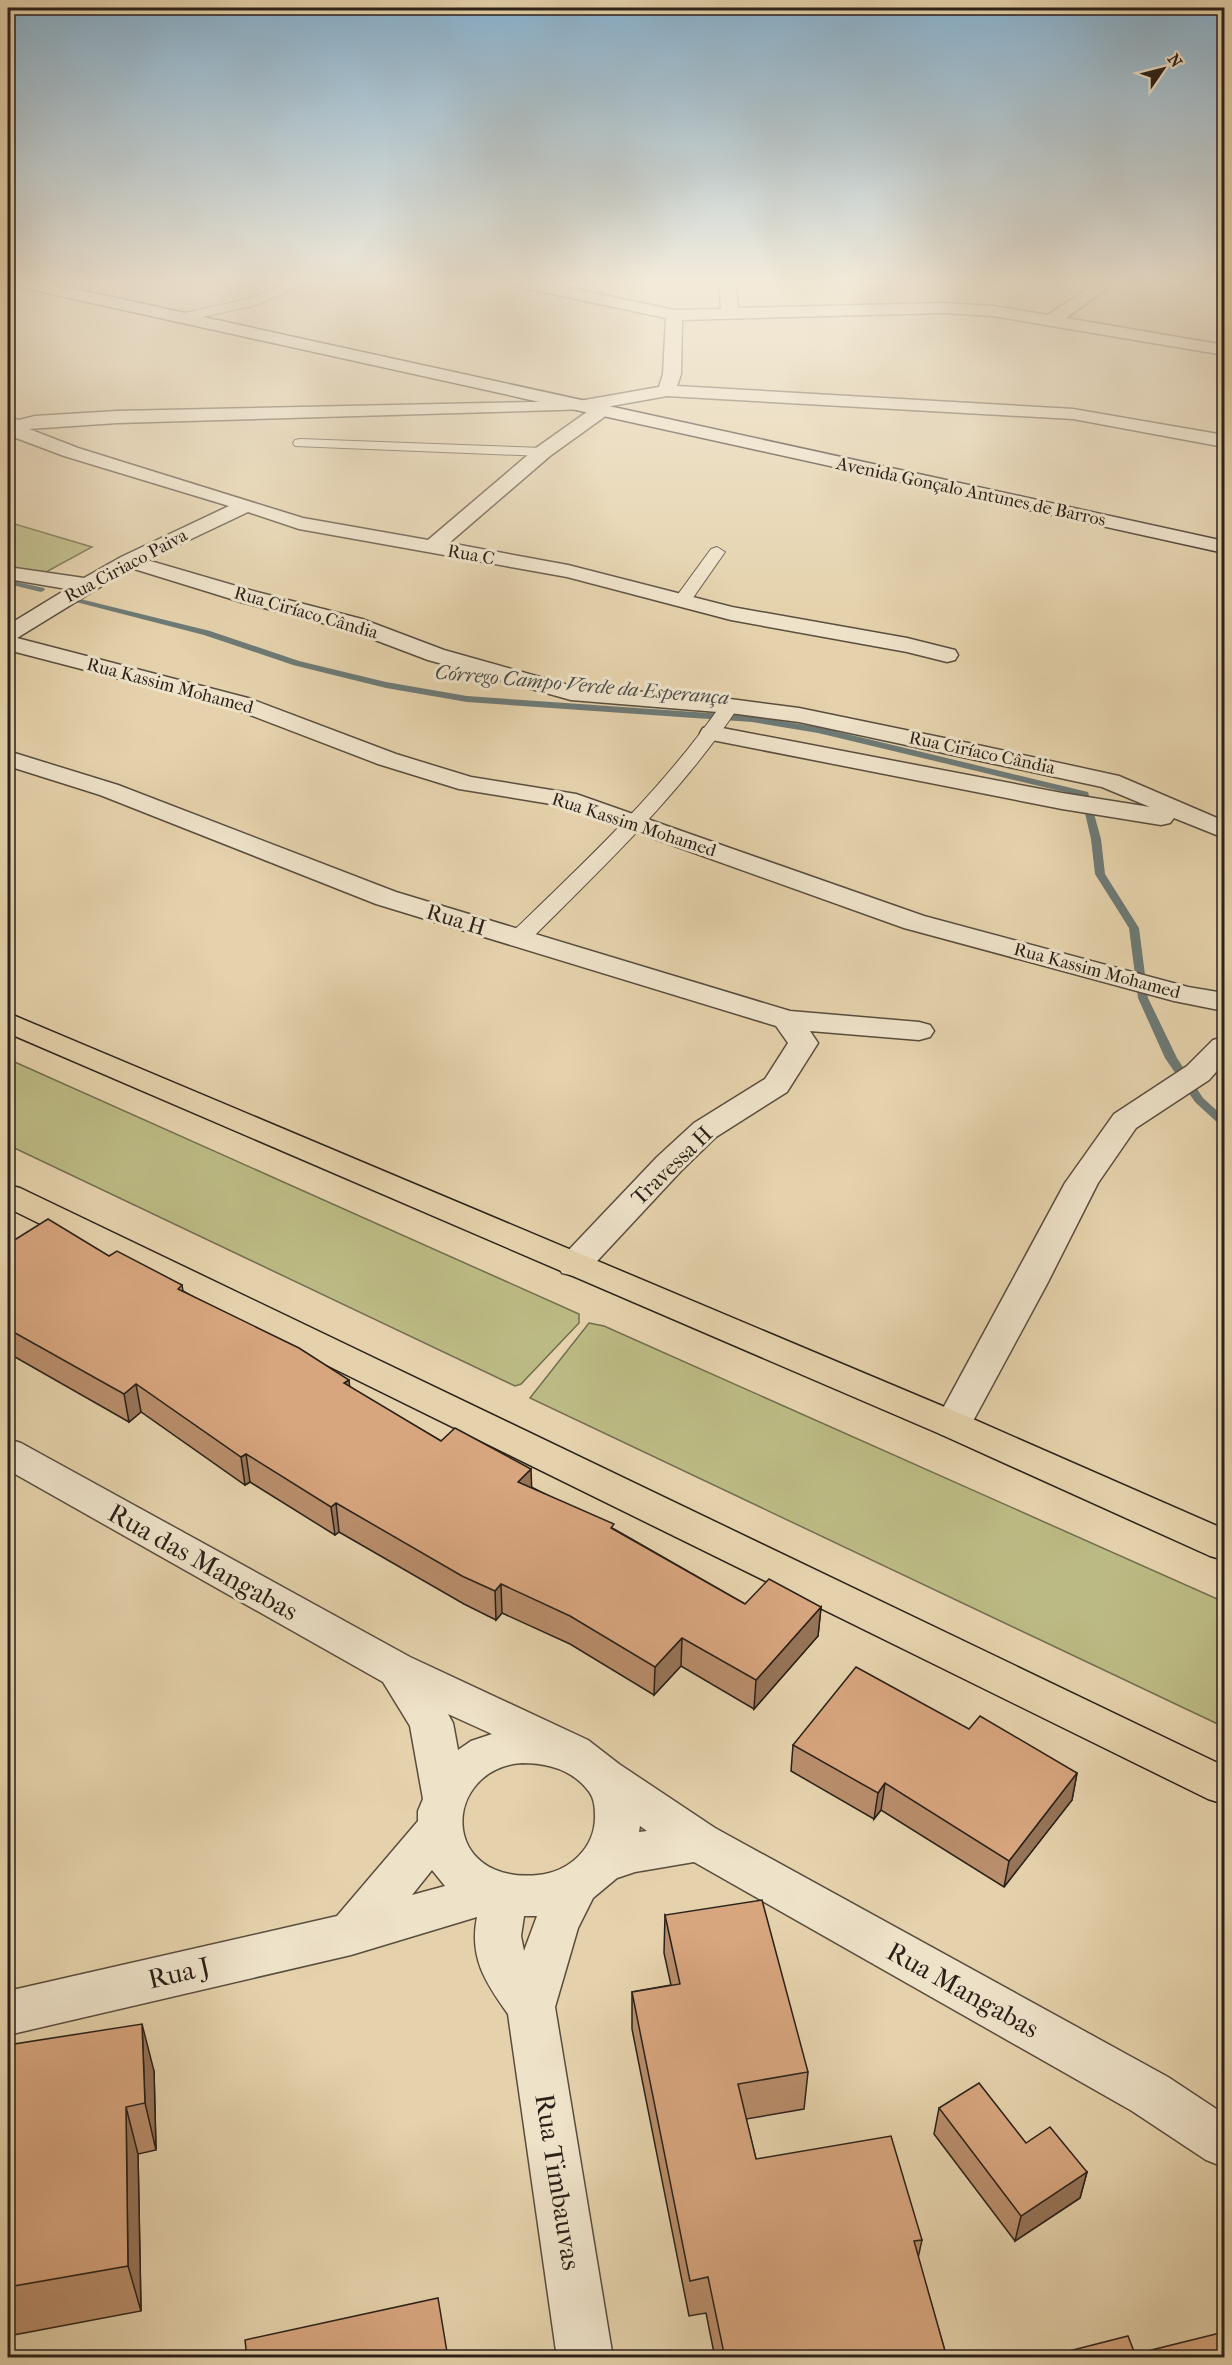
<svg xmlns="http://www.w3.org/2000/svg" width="1232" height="2365" font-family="'IM FELL French Canon',serif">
	<rect width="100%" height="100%" fill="#e5d2ac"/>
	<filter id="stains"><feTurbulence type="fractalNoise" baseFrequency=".00333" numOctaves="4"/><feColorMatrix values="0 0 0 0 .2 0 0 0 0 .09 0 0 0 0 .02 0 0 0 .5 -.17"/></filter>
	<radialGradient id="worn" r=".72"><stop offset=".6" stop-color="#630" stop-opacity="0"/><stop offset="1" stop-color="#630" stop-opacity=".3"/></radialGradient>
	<g fill="#bcba84" stroke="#736e4e" stroke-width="1.5">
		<path d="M 8,522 L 92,547 L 37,577 L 8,571 Z"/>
		<path d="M 8,1059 L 579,1314 L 579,1323 L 521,1384 L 515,1386 L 8,1145 Z"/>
		<path d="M 589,1323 L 604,1326 L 1224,1602 L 1224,1727 L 530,1398 Z"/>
	</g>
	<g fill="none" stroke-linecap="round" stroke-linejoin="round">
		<g fill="#6d7a76" fill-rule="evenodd">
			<path d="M 8,580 L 44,588 L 45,590 L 41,592 L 8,584 Z"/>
			<path d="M 76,598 L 210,631 L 299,661 L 386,682 L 467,696 L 752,716 L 818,727 L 1088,792 L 1101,839 L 1105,874 L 1139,928 L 1148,998 L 1177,1058 L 1203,1098 L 1224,1117 L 1224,1126 L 1220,1125 L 1195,1102 L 1165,1058 L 1138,998 L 1129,928 L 1095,874 L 1091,839 L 1081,796 L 818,733 L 752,722 L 467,702 L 386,688 L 293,665 L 204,635 L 76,602 Z"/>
		</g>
		<g stroke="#594d3d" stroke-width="2">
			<g id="service">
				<path d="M 292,281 L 310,281 L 257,305 L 179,322 L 173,318 L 179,314 L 249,299 Z"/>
				<path d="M 300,439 L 543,448 L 550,452 L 543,456 L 295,446 L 293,443 L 295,440 Z"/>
				<path d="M 717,547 L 725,552 L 688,605 L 676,605 L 674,601 L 676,597 L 711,549 Z"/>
				<path d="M 730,700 L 737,702 L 739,706 C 680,795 601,869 526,944 L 518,946 L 510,944 L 507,939 L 510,934 C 586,861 663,789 723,702 Z"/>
			</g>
		</g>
		<g stroke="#594d3d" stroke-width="3">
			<g id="minor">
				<path d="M 506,281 L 537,281 L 674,310 L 721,309 L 719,281 L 735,281 L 738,308 L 943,303 L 993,306 L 1048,315 L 1098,281 L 1117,281 L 1066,318 L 1224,345 L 1224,355 L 993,316 L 943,313 L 682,320 L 681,374 L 677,386 L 1073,409 L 1224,435 L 1224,447 L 1073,419 L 667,396 L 606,407 L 610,411 L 607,415 L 550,456 L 449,543 L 568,565 L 732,607 L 907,638 L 955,650 L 958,655 L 955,660 L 947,662 L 907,652 L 731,620 L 567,577 L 299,529 L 248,512 L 147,560 L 257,592 L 362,619 L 444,650 L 572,686 L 730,699 L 799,708 L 973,744 L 1119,776 L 1224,821 L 1224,838 L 1174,818 L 1170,823 L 1161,825 L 1062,809 L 712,740 L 703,738 L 700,733 L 703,728 L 712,726 L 1062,793 L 1150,807 L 1102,787 L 799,722 L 730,713 L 571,700 L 428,660 L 346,629 L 241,602 L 131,568 L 17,638 L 248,698 L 396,754 L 471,777 L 576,794 L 924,916 L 1188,987 L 1224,993 L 1224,1011 L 1174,1001 L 904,928 L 563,806 L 459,789 L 378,764 L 232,708 L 8,650 L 8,625 L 67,589 L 8,579 L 8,567 L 84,578 L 121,557 L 229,506 L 64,456 L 16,438 L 13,433 L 8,434 L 8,418 L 19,420 L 35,416 L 117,411 L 579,401 L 659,387 L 663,374 L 666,318 L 514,286 ZM 591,409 L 536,448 L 428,540 L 303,518 L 78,448 L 29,429 L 117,423 Z"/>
				<path d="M 8,751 L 118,785 L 396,892 L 790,1011 L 919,1022 L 930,1025 L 934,1031 L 930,1037 L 919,1040 L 810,1031 L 818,1043 L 787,1092 L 716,1137 L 681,1171 L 586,1273 L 574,1276 L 562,1273 L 557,1265 L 562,1257 L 657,1157 L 694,1123 L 765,1079 L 788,1043 L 776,1026 L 376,904 L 100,795 L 8,766 Z"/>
				<path d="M 1224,1037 L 1224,1063 L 1209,1080 L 1136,1128 L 1098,1183 L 1047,1284 L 966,1434 L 953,1438 L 940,1434 L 934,1425 L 1065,1183 L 1114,1114 L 1187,1066 L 1213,1040 Z"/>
				<path d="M 8,1439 L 21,1443 L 410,1657 L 588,1740 L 619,1764 L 715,1828 L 1168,2077 L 1224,2114 L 1224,2167 L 1206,2160 L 1132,2111 L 694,1862 L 635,1872 L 617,1878 L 593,1898 L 578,1928 L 555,2007 L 613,2358 L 557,2358 L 508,2014 C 485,1982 469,1957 477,1917 L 351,1955 L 8,2035 L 8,1991 L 337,1916 L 418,1821 L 418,1811 L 423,1799 L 410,1726 L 383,1682 L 8,1470 ZM 448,1714 L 492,1734 L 471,1741 L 458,1750 L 453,1723 ZM 522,1763 C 548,1763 574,1770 590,1793 C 594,1799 595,1808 595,1815 C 596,1848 569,1872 538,1875 C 438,1884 442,1769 522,1763 ZM 640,1826 L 647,1831 L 639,1832 ZM 432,1870 L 445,1886 L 412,1895 ZM 524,1916 L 537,1916 L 524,1951 L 521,1936 Z"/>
			</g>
		</g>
		<g stroke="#2a2118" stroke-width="3">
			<path id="secondary" d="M 8,281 L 39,281 L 1224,541 L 1224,553 L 15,286 Z"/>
		</g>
		<g stroke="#2a2118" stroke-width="3">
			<g id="primary">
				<path d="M 8,1013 L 966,1416 L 1224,1529 L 1224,1560 L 1210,1556 L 940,1434 L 8,1033 Z"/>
				<path d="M 8,1185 L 20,1188 L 1224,1766 L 1224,1804 L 1208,1799 L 8,1208 Z"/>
			</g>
		</g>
		<use href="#service" fill="#eee2c9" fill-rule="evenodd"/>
		<use href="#minor" fill="#eee2c9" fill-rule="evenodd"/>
		<use href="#secondary" fill="#eee2c9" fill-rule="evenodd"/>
		<use href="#primary" fill="#e5d2ac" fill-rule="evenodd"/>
	</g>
	<g fill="#b98e6c" stroke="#2a2118" stroke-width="1.5">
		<path d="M 8,1244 L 109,1256 L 182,1285 L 183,1291 L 441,1441 L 614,1529 L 745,1604 L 821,1607 L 818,1636 L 754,1709 L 681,1666 L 654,1695 L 570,1644 L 502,1613 L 496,1620 L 464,1604 L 339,1532 L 335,1535 L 250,1482 L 245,1485 L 141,1412 L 129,1422 L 8,1353 Z"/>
		<path d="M 969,1729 L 1077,1773 L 1072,1800 L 1004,1887 L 881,1810 L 874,1819 L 791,1771 L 793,1745 Z"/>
		<path d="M 665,1915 L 808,2072 L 804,2109 L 746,2119 L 756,2159 L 922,2240 L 918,2258 L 947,2358 L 715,2358 L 706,2313 L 689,2316 L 632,2029 L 632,1992 L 671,1985 L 664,1953 Z"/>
		<path d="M 8,2045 L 154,2071 L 156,2150 L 138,2154 L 141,2311 L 8,2336 Z"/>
		<path d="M 939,2108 L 1026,2143 L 1087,2172 L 1080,2198 L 1015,2241 L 934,2134 Z"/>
	</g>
	<g fill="#967458" stroke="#2a2118" stroke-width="1.5">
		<path d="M 349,1380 L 352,1408 L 344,1383 Z"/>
		<path d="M 136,1384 L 141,1412 L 129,1422 L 124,1394 Z"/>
		<path d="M 246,1454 L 250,1482 L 245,1485 L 241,1457 Z"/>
		<path d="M 531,1469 L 532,1497 L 518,1482 Z"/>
		<path d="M 336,1503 L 339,1532 L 335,1535 L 331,1507 Z"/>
		<path d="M 501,1584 L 502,1613 L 496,1620 L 495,1591 Z"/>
		<path d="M 821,1607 L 818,1636 L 754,1709 L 756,1680 Z"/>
		<path d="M 682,1638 L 681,1666 L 654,1695 L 655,1667 Z"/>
		<path d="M 1077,1773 L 1072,1800 L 1004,1887 L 1009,1861 Z"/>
		<path d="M 885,1783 L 881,1810 L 874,1819 L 878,1793 Z"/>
		<path d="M 142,2024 L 154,2071 L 156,2150 L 145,2103 Z"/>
		<path d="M 126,2107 L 138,2154 L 141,2311 L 128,2266 Z"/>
		<path d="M 1087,2172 L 1080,2198 L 1015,2241 L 1021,2216 Z"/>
	</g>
	<g fill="#d7a57e" stroke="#2a2118" stroke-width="1.5">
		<path d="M 48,1219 L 109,1256 L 117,1251 L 182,1285 L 178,1289 L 299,1348 L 349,1380 L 344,1383 L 441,1441 L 455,1428 L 531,1469 L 518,1482 L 614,1524 L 611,1528 L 745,1604 L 769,1579 L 821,1607 L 756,1680 L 682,1638 L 655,1667 L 570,1616 L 501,1584 L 495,1591 L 462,1576 L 336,1503 L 331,1507 L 246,1454 L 241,1457 L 136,1384 L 124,1394 L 8,1329 L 8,1244 Z"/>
		<path d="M 856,1667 L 969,1729 L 980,1716 L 1077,1773 L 1009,1861 L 885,1783 L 878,1793 L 793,1745 Z"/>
		<path d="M 762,1900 L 808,2072 L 738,2084 L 756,2159 L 891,2136 L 922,2240 L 914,2241 L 947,2358 L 725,2358 L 708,2277 L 690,2281 L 632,1992 L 680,1984 L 665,1915 Z"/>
		<path d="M 142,2024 L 145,2103 L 126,2107 L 128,2266 L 8,2287 L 8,2045 Z"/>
		<path d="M 979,2083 L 1026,2143 L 1050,2127 L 1087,2172 L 1021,2216 L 939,2108 Z"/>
		<path d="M 438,2298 L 448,2358 L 247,2358 L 245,2340 Z"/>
		<path d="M 1224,2332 L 1224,2358 L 1067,2358 L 1065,2352 L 1128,2336 L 1135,2354 Z"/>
	</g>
	<linearGradient id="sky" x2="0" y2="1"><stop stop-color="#88b4d3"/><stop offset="0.46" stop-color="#f3ebda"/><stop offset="1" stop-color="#f3ebda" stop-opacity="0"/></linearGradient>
	<rect width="1232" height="613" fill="url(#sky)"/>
	<g text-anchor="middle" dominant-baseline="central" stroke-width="6" stroke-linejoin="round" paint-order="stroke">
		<g font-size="18" fill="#2a2118" stroke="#eee2c9">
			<text transform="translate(971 492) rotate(12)">Avenida Gonçalo Antunes de Barros</text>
			<text transform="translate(471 555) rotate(10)">Rua C</text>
			<text transform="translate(126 566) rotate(-28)">Rua Ciriaco Paiva</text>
			<text transform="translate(306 613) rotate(16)">Rua Ciríaco Cândia</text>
			<text transform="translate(170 686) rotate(15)">Rua Kassim Mohamed</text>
			<text transform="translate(982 753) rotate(12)">Rua Ciríaco Cândia</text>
			<text transform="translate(634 825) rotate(18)">Rua Kassim Mohamed</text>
			<text transform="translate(1097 971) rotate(15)">Rua Kassim Mohamed</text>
		</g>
		<g font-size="20" font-style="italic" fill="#4b4d47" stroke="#eee2c9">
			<text transform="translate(582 685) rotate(5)">Córrego Campo Verde da Esperança</text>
		</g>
		<g font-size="22" fill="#2a2118" stroke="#eee2c9">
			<text transform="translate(456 920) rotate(17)">Rua H</text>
			<text transform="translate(672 1166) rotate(-44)">Travessa H</text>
		</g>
		<g font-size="27" fill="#2a2118" stroke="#eee2c9">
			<text transform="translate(203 1562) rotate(29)">Rua das Mangabas</text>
			<text transform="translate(179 1973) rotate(-13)">Rua J</text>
			<text transform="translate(963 1990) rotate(29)">Rua Mangabas</text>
			<text transform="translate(558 2182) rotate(81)">Rua Timbauvas</text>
		</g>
	</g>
	<rect width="1232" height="2365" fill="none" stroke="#e5d2ac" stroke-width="30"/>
	<rect x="9" y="9" width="1214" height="2347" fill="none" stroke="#2a2118" stroke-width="3"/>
	<rect x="15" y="15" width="1202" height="2335" fill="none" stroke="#2a2118" stroke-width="1.5"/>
	<g transform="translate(1163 69) rotate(55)" stroke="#eee2c9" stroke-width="4.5" paint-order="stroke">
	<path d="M0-4.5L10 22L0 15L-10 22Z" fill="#2a2118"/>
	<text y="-9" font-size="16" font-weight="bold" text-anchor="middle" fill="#2a2118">N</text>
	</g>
	<rect width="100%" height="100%" filter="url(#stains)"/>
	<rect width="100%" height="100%" fill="url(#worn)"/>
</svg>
